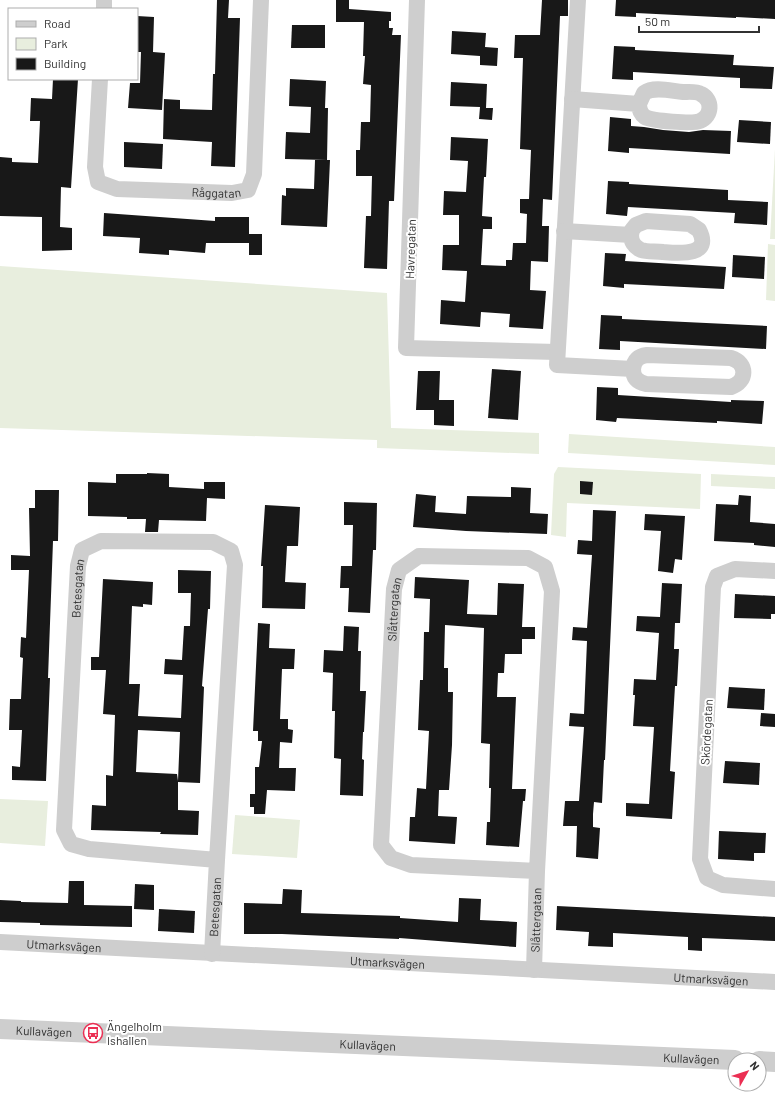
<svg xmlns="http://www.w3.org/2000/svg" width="775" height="1100" font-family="Barlow,sans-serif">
	<rect width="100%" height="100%" fill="#fff"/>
	<g fill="#e8eede">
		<path d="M 775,149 L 775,239 L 770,239 Z"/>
		<path d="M 768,244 L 775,245 L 775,301 L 766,300 Z"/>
		<path d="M 0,266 L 387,293 L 391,428 L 539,433 L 539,454 L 377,448 L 377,440 L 0,428 Z"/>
		<path d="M 569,434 L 775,447 L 775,465 L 568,453 Z"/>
		<path d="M 558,467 L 701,474 L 700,509 L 567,503 L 566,537 L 551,535 L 554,474 Z"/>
		<path d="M 711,474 L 775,477 L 775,489 L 711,486 Z"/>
		<path d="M 0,799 L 48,801 L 45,846 L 0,843 Z"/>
		<path d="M 235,815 L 300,820 L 297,858 L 232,854 Z"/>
	</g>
	<g fill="#181818" fill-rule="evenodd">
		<path d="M 217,0 L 229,0 L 228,18 L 240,18 L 235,167 L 211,166 L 212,142 L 163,139 L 164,99 L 180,100 L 180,109 L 212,110 L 213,74 L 215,74 Z"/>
		<path d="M 336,0 L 349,0 L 349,9 L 391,12 L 391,21 L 389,21 L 389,28 L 393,28 L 392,35 L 401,35 L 394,201 L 389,201 L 387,269 L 364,268 L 366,216 L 371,216 L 372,176 L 356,176 L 356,150 L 360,150 L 361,122 L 370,122 L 371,85 L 363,84 L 365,56 L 363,56 L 364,22 L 336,22 Z"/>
		<path d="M 542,0 L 568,0 L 568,16 L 560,16 L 552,200 L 543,199 L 542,226 L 549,226 L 548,262 L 531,261 L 530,290 L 546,291 L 543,329 L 509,327 L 510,314 L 481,312 L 480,327 L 440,324 L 441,300 L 465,302 L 467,271 L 442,270 L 443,245 L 459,245 L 459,215 L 443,215 L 444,191 L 466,192 L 468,161 L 450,160 L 451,137 L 488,139 L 486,177 L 484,177 L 482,216 L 492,217 L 492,229 L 483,229 L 481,265 L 506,266 L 506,260 L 512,260 L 513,243 L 526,243 L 527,214 L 520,213 L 520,199 L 529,199 L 531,150 L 520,149 L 523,58 L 514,58 L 515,35 L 540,35 Z"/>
		<path d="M 616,0 L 775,0 L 775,19 L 736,17 L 736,18 L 636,13 L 636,17 L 615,16 Z"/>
		<path d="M 137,16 L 154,17 L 153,52 L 165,53 L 162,110 L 128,108 L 130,83 L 140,83 L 141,52 L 137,52 Z"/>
		<path d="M 292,25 L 325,25 L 325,48 L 291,48 Z"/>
		<path d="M 452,31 L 486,33 L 485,47 L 498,48 L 497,66 L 480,65 L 480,56 L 451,54 Z"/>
		<path d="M 614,46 L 635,47 L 635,50 L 734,55 L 733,65 L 774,67 L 772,89 L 740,88 L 740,78 L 633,72 L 633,80 L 612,79 Z"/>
		<path d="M 53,79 L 78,79 L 71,188 L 61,187 L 60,227 L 72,228 L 72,250 L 42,251 L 42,217 L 0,216 L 0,157 L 12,158 L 12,162 L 38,163 L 40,121 L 30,121 L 31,98 L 52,99 Z"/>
		<path d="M 290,79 L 326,81 L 325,108 L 328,108 L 327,160 L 285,159 L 286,132 L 310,133 L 311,107 L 289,106 Z"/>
		<path d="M 451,82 L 487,84 L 486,108 L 493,108 L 492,120 L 479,119 L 480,107 L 450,106 Z"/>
		<path d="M 610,117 L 631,119 L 631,126 L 644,127 L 663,130 L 689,132 L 703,130 L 731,131 L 730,154 L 629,148 L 629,153 L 608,151 Z"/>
		<path d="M 739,120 L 771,122 L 770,144 L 737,142 Z"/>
		<path d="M 124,142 L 163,144 L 162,169 L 124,167 Z"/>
		<path d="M 315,160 L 330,160 L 327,227 L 281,225 L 282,195 L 286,196 L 286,188 L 314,189 Z"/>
		<path d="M 608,181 L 629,182 L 629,184 L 728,190 L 728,200 L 768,202 L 767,225 L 734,223 L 735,213 L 628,207 L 627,216 L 606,214 Z"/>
		<path d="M 104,213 L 215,221 L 215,217 L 249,217 L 249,234 L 262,234 L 262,255 L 249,255 L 249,243 L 206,243 L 205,253 L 169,250 L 169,255 L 139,253 L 140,238 L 103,236 Z"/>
		<path d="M 605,253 L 626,254 L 625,261 L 726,267 L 724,289 L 624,284 L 624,288 L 603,286 Z"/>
		<path d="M 733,255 L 765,257 L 764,279 L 732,277 Z"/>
		<path d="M 601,315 L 622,316 L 622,319 L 767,326 L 766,349 L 620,341 L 620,350 L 599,349 Z"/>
		<path d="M 492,369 L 521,371 L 518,420 L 488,418 Z"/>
		<path d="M 418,371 L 440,371 L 439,400 L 454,400 L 454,426 L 434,425 L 434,410 L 416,410 Z"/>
		<path d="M 597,387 L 618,388 L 618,395 L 731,402 L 731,400 L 764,401 L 762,424 L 717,421 L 717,423 L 617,418 L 616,422 L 596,420 Z"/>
		<path d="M 147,473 L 169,474 L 169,487 L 204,489 L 204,482 L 225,482 L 225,499 L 207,498 L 206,521 L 159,520 L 158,532 L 145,532 L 146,519 L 127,519 L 127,517 L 88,516 L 88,482 L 116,483 L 116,474 L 147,474 Z"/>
		<path d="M 580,481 L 593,482 L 592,495 L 580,494 Z"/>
		<path d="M 511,487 L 531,488 L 530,513 L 548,514 L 547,534 L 466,531 L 413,527 L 416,494 L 436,496 L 435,512 L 466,514 L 467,496 L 511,497 Z"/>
		<path d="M 35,490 L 59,490 L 58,541 L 53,541 L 48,678 L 50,678 L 46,781 L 12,780 L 12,766 L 20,767 L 22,730 L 9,730 L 10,699 L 21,699 L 23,658 L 20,657 L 21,637 L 26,638 L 29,570 L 11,570 L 11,555 L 30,556 L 29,508 L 35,508 Z"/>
		<path d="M 739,495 L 751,496 L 750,522 L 775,524 L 775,547 L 754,545 L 754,543 L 714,541 L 716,504 L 738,505 Z"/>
		<path d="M 344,502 L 377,503 L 376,550 L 373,550 L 370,613 L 348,612 L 349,588 L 340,588 L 341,566 L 352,566 L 353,525 L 344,525 Z"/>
		<path d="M 265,505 L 300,507 L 298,546 L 287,546 L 285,582 L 306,583 L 305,609 L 262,608 L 263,566 L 261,566 Z"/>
		<path d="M 593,510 L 616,511 L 605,760 L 604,760 L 602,803 L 594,802 L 593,814 L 593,827 L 600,828 L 598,859 L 576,857 L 577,826 L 563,826 L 565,801 L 579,801 L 584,727 L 569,726 L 570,713 L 584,714 L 587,641 L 572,640 L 573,627 L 587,628 L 592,555 L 577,554 L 578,540 L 592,541 Z"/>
		<path d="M 645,514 L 685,516 L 682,560 L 675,559 L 673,573 L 658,571 L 661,531 L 644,530 Z"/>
		<path d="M 178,570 L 211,571 L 210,609 L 208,609 L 202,686 L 204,687 L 200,783 L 178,782 L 178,810 L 199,811 L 198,835 L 160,834 L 161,832 L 91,830 L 92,805 L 106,806 L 106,775 L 113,776 L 115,715 L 103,714 L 106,670 L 91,670 L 91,657 L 99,657 L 103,579 L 153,582 L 152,605 L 143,604 L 143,607 L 132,606 L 129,684 L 140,684 L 138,716 L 181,718 L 183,675 L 164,674 L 165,659 L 182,660 L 184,626 L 190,626 L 191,593 L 178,593 ZM 138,730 L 180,732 L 178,781 L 177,774 L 136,772 Z"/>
		<path d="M 415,577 L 469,580 L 467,614 L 497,615 L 498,583 L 524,584 L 522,627 L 535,627 L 535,639 L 522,639 L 522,654 L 505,654 L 504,673 L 498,673 L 497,697 L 516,697 L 512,789 L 526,789 L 525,801 L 523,801 L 519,847 L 486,845 L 487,822 L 490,822 L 491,788 L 489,788 L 490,744 L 481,743 L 484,628 L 445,625 L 444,668 L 448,668 L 448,692 L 453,692 L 452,745 L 449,790 L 439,790 L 438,816 L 457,817 L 455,844 L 409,841 L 410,817 L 415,817 L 417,788 L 426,789 L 429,731 L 418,730 L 420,680 L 423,680 L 424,632 L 429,632 L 430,599 L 414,598 Z"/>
		<path d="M 662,583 L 682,584 L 680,623 L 675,623 L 674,649 L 679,649 L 677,686 L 675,686 L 670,771 L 675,772 L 672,819 L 626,816 L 626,803 L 649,804 L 654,727 L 633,726 L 635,695 L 633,695 L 634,679 L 656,680 L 659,633 L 636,631 L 637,616 L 660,617 Z"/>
		<path d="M 735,594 L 775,596 L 775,614 L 771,614 L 771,619 L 734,618 Z"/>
		<path d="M 258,623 L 270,624 L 269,648 L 295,649 L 294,669 L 282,669 L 280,719 L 288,719 L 288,729 L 293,730 L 292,743 L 280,742 L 279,768 L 296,768 L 295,791 L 267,790 L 265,814 L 254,814 L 254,807 L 250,807 L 250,794 L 255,794 L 255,767 L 259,767 L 262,741 L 258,741 L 258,731 L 253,731 Z"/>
		<path d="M 344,626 L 359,627 L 358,651 L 361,651 L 360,691 L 366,691 L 364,732 L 363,732 L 362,759 L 364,760 L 363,796 L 340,795 L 341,759 L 334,758 L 335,711 L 332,711 L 333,673 L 323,672 L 324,650 L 343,651 Z"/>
		<path d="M 729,687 L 765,689 L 764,710 L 727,708 Z"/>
		<path d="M 761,713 L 775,714 L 775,727 L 760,726 Z"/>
		<path d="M 725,761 L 760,763 L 759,785 L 723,783 Z"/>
		<path d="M 719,831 L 766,833 L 765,853 L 754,853 L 754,861 L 718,859 Z"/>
		<path d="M 69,881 L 84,881 L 84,905 L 132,906 L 132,927 L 40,925 L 40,923 L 0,922 L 0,900 L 21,901 L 21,902 L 68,903 Z"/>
		<path d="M 135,884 L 154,885 L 154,910 L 134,909 Z"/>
		<path d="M 283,889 L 302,890 L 301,913 L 400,916 L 400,918 L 458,922 L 459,898 L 481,899 L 480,920 L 517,922 L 516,947 L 399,938 L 399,939 L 282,934 L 244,934 L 244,903 L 282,904 Z"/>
		<path d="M 557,906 L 775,917 L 775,941 L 702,938 L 702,951 L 688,950 L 688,937 L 613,933 L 613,947 L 588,946 L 589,932 L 556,930 Z"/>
		<path d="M 159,909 L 195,911 L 194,933 L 158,931 Z"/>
	</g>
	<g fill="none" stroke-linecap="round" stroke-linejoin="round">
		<g stroke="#cecece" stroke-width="16">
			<path d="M 417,0 L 406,348 L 557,352"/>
			<path d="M 578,0 L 557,365 L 633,369 C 633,377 637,382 646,384 L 731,387 C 747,382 748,363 731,358 L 647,355 C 639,356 634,360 633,369"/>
			<path d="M 104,9 L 104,0"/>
			<path id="s1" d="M 100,79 L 95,167 L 98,182 L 117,189 L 232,193 L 248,190 L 254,174 L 261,0"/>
			<path d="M 572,99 L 639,104 C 639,109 641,114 645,117 C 652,121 693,124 700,121 C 712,116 713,100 701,94 C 696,91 689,92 683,92 C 671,91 654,86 644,93 L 639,104"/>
			<path d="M 564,231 L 631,235 C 631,241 634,247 641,250 C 647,252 656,251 663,252 C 678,253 713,257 699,230 L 690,224 L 646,221 L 636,225 L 632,230 L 631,235"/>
			<path d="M 775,571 L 735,569 L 717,576 L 713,587 L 700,859 L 707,878 L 723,885 L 775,889"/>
			<path id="s2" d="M 0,942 L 775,982"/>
			<path id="s3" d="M 212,954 L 217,860 L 89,849 L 71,844 L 64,830 L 78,566 L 82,550 L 101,541 L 213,542 L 231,551 L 235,565 L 217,860"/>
			<path id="s4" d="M 534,970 L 537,871 L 411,865 L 391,858 L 381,845 L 394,589 L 399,570 L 419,556 L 528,558 L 545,567 L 552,591 L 537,871"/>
		</g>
		<g stroke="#cecece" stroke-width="20">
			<path id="s5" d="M 0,1029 L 735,1060"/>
			<path d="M 759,1061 L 775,1062"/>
		</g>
	</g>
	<defs>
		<g id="bus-ring" transform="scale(1)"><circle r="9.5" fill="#fff" stroke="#eb2f53" stroke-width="1.5"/><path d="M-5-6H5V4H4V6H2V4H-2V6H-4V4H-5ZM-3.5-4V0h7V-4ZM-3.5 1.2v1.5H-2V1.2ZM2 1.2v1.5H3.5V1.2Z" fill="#eb2f53"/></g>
	</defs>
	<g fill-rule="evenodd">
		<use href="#bus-ring" x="93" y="1033"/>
	</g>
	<g text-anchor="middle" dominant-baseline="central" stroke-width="4" stroke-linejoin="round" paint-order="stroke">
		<g font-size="12" fill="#313131" stroke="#fff">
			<text stroke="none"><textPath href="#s1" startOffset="223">Råggatan</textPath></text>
			<text transform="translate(410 249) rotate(-88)">Havregatan</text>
			<text stroke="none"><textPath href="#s3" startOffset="499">Betesgatan</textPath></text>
			<text stroke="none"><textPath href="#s4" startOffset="499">Slåttergatan</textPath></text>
			<text transform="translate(706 732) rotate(-87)">Skördegatan</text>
			<text stroke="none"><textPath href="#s3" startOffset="47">Betesgatan</textPath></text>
			<text stroke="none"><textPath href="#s4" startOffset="50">Slåttergatan</textPath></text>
			<text stroke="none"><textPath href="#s2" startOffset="64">Utmarksvägen</textPath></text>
			<text stroke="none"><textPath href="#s2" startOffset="388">Utmarksvägen</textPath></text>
			<text stroke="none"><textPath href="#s2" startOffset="712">Utmarksvägen</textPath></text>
			<text stroke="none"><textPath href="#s5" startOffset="44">Kullavägen</textPath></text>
			<text stroke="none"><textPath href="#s5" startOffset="368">Kullavägen</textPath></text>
			<text stroke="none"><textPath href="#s5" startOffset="692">Kullavägen</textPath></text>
		</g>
		<g font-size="12" fill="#313131" stroke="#fff" text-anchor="start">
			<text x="107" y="1026">Ängelholm<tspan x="107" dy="14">Ishallen</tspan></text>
		</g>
	</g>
	<rect x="8" y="8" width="130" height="72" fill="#ffffff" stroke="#adadad"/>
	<rect x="16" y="21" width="20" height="6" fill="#cecece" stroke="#adadad"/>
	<text x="44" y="28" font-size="12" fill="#313131">Road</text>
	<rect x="16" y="38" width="20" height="12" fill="#e8eede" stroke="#adadad"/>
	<text x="44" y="48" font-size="12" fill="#313131">Park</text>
	<rect x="16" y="58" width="20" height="12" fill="#181818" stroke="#adadad"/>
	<text x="44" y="68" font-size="12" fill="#313131">Building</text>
	<g transform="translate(747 1072) rotate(51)"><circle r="19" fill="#ffffff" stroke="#adadad"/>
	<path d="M0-3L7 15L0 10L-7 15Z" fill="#eb2f53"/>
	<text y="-6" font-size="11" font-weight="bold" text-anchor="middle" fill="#313131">N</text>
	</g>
	<path d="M639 26v6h120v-6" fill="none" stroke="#313131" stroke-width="2"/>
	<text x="645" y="26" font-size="12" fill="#313131" stroke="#ffffff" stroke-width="3" paint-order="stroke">50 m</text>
</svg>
